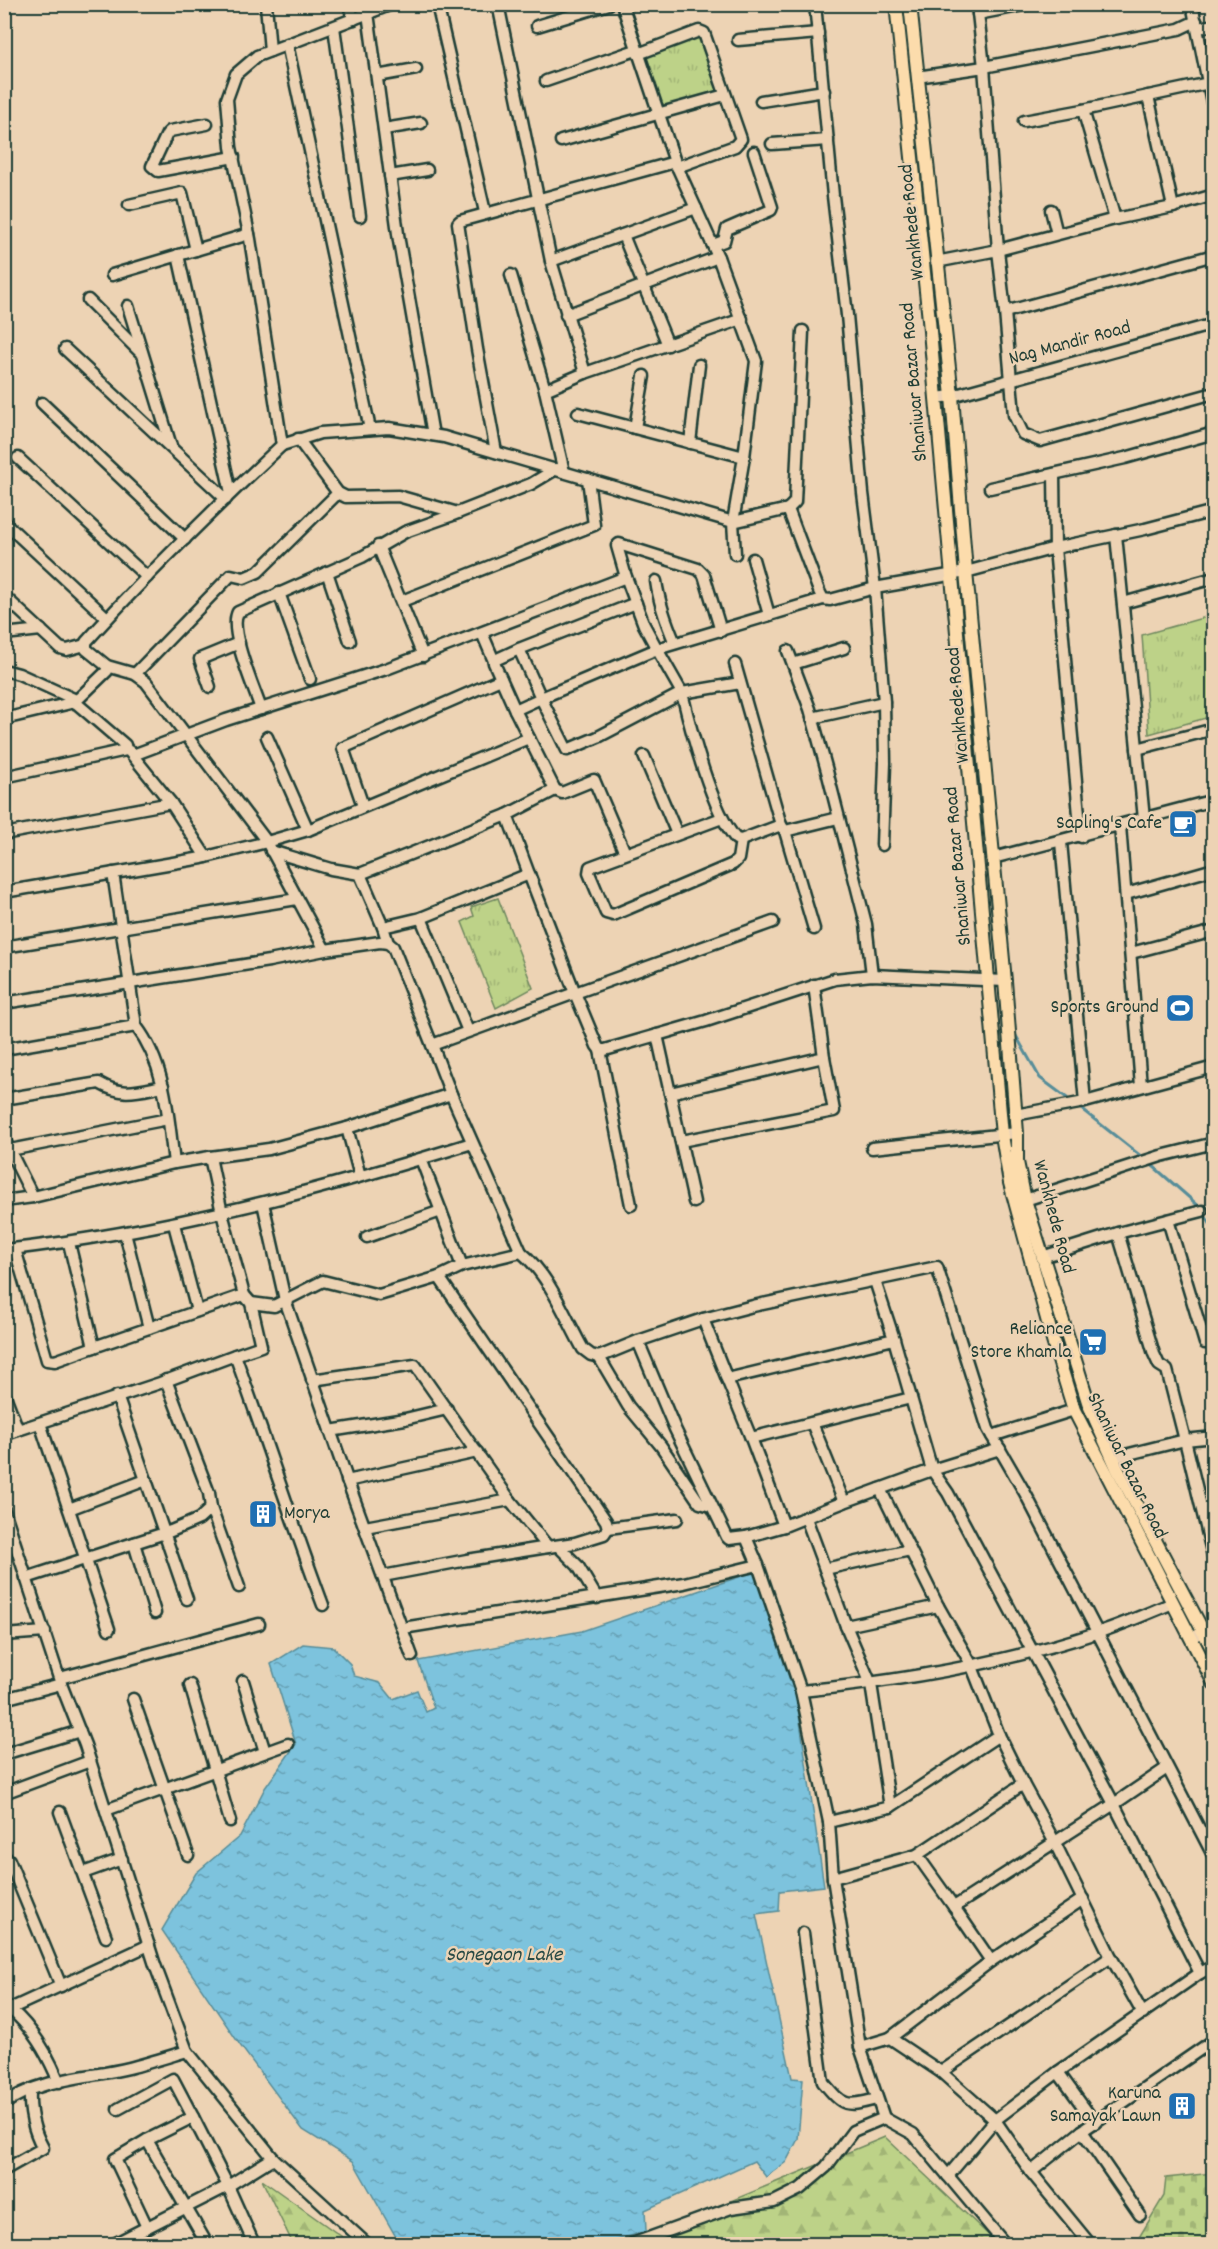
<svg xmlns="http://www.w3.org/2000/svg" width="1218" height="2249" font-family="Dekko,sans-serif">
	<defs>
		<pattern id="grass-tufts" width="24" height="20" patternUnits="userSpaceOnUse" patternTransform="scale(1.5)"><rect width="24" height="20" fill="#bdd288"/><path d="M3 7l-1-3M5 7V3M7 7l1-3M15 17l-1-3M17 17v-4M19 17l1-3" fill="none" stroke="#a2b576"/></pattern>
		<pattern id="forest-firs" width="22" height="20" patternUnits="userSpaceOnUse" patternTransform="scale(1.5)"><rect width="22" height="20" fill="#bdd288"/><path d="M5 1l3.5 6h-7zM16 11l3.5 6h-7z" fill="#a2b576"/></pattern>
		<pattern id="cemetery-stones" width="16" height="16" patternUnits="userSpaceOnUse" patternTransform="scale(1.5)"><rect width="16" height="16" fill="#bdd288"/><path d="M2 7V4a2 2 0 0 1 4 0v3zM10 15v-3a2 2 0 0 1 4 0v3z" fill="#a2b576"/></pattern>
		<pattern id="water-ripples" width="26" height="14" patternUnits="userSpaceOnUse" patternTransform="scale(1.5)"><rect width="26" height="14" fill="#7dc3dd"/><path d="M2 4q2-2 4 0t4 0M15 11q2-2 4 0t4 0" fill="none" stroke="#66a0b4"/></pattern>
	</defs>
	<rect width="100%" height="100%" fill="#edd3b4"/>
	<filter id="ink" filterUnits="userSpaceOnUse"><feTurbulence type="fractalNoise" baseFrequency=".0167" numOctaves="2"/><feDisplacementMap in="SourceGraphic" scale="12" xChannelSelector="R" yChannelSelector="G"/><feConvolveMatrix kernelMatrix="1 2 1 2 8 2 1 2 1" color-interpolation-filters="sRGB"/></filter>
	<g filter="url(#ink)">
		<g fill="url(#grass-tufts)" stroke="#6e885e" stroke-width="1.5">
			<path d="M 701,35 L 719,91 L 668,106 L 660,103 L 644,56 Z"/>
			<path d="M 1213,615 L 1213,716 L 1149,734 L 1142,635 Z"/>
			<path d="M 498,898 L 533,988 L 496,1008 L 462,922 L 474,916 L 471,907 Z"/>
		</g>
		<g fill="url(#forest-firs)" stroke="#6e885e" stroke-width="1.5">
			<path d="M 885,2137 L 998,2244 L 627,2244 Z"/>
			<path d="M 262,2180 L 352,2244 L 293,2244 Z"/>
		</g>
		<path fill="url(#cemetery-stones)" stroke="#6e885e" stroke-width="1.5" d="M 1213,2173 L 1213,2244 L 1135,2244 L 1164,2196 L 1166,2178 Z"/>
		<path fill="url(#water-ripples)" stroke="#578d99" stroke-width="1.5" d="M 756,1571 L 794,1680 L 824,1886 L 780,1891 L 779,1911 L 756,1914 L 792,2078 L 803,2079 L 798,2139 L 786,2162 L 766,2177 L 754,2161 L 645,2210 L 646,2231 L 605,2244 L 400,2244 L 353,2161 L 303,2130 L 240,2045 L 162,1930 L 196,1873 L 240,1836 L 265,1788 L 296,1744 L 271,1664 L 303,1644 L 333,1647 L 350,1664 L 354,1676 L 380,1683 L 393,1699 L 417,1690 L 426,1712 L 434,1708 L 418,1661 L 582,1631 Z"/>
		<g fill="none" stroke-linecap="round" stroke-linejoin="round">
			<g stroke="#578d99" stroke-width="3">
				<path d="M 1015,1034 L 1040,1078 L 1067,1098"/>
				<path d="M 1080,1108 L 1142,1157"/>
				<path d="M 1153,1166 L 1201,1208"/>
				<path d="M 1204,1214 L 1214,1230"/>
			</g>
			<g stroke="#1f3d34" stroke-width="15">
				<g id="minor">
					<path d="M 266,4 L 270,51"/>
					<path d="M 348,4 L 354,19"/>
					<path d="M 392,4 L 257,56 L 236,74 L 227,99 L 231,147 L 250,239 L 282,445 C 215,508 148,573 86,642 L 86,649 L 107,666 L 135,674 L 146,682 L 267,842 L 325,950 L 380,942 L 388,943 L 393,947 L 432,1045 L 575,993 L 597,1046 L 600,1050 L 605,1050 L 706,1021 L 835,979 L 872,975 L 1005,981"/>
					<path d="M 437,4 L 485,212"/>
					<path d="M 498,4 L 551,261 L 585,373 L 545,390 L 564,472"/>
					<path d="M 622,4 L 675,162 L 718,257 L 756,361 L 744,457 L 733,522 L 735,554"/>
					<path d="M 815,4 L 833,196 L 847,315 L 863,493 L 875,588 L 884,702 L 885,763 L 882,845"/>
					<path d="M 977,4 L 984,67 L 1179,29 L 1196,21"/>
					<path d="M 1192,4 L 1214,112"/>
					<path d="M 368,13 L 399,241 L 433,435"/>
					<path d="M 978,14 L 1029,4"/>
					<path d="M 537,26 L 609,4"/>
					<path d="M 334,27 L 360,216"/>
					<path d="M 1198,28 L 1214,25"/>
					<path d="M 738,40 L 818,33"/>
					<path d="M 287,44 L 370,429"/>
					<path d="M 638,54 L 699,31 L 704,33 L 741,139 L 735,146 L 677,167"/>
					<path d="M 377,76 L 416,69"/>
					<path d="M 917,77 L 984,67 L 998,250 L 1115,219 L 1173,207 L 1214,195"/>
					<path d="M 546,81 L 636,50"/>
					<path d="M 1148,96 L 1173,207"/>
					<path d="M 761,101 L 824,91"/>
					<path d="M 1083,110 L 1214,82"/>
					<path d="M 1024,121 L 1083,110 L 1115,219"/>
					<path d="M 207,124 L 170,131 L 167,134 L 152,166 L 158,171 L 234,157"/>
					<path d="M 384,129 L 421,123"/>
					<path d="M 561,141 L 725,95"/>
					<path d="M 772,144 L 828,140"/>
					<path d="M 390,176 L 427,170"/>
					<path d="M 129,205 L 182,193 L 196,250"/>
					<path d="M 1051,210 L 1057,234"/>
					<path d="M 623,235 L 668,345"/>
					<path d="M 713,245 L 724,241 L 727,229 L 771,210 L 772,207 L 754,152"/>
					<path d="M 178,255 L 231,493"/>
					<path d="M 551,261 L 696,208"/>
					<path d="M 936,262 L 998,250 L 1005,312 L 1214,255"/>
					<path d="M 112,275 L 249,234"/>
					<path d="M 511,275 L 545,390"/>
					<path d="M 88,300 L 140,352"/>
					<path d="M 128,306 L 171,446"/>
					<path d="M 1005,312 L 1014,415 L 1023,434 L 1040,441 L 1214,393"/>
					<path d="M 566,315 L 718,257"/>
					<path d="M 65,349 L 226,499"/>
					<path d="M 585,373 L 742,319"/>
					<path d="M 936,398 L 952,396 L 1214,324"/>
					<path d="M 42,403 L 185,539"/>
					<path d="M 578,413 L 744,457"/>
					<path d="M 635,428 L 644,376"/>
					<path d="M 298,439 L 338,493 L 346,497 L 398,496 L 458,513"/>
					<path d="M 690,443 L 699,365"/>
					<path d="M 282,445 L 320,433 L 389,428 L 444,437 L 733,522 L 788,509 L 819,591 L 823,599 L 830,600 L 875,588 L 966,572 L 1055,548 L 1145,529 L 1214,511"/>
					<path d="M 496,452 L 477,349 L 458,223 L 460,221 L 675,162"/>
					<path d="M 18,458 L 147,577"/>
					<path d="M 1054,474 L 1055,548 L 1081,837"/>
					<path d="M 990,488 L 1125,458 L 1214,433"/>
					<path d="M 788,509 L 795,502 L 803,331"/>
					<path d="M 4,522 L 107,618"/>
					<path d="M 1116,535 L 1144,819"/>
					<path d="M 378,546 L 423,656"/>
					<path d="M 753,559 L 769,615"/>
					<path d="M 327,572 L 350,641"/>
					<path d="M 626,577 L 617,546 L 619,544 L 698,569 L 704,575 L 721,631"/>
					<path d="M 656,581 C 659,603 666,622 675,643"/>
					<path d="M 279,593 L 310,679"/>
					<path d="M 4,596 L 60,648 L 67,650 L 85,645"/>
					<path d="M 402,601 L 594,525 L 588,479"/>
					<path d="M 1123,603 L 1214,578"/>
					<path d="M 482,633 L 494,661"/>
					<path d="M 4,634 L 41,630"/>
					<path d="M 657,649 L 682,693 L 598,737 L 567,750 L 541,698 Z"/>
					<path d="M 788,651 L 810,709 L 827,771 L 866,924 L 872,975"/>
					<path d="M 735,664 L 781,825 L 785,831 L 838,818"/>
					<path d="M 793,664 L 844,648"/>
					<path d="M 4,670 L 19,674 L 76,700"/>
					<path d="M 135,674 L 231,575 L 244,578 L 258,572 L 338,493"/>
					<path d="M 740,683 L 682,693 C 691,731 712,811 736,839 L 741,840 L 781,825"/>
					<path d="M 210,687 L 200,659 L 239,643"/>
					<path d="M 261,709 C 254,688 228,630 238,612 L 362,557 L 405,532 L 450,516 L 531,484 L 556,469"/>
					<path d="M 515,710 L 541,698 L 519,649 L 636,603"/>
					<path d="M 812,718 L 884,702"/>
					<path d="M 4,719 L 75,702"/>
					<path d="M 267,737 L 308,830"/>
					<path d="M 1137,749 L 1214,729"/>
					<path d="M 129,751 L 171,803 L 206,857"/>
					<path d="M 133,755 L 226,720 L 386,669 L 626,577 L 644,625 L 657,649 L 823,599"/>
					<path d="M 644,756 L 677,834"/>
					<path d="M 4,777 L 126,750 L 125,745 L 75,702 L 107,671 L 107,666"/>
					<path d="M 555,790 L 562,793 L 594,780 L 625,853"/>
					<path d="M 363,806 L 343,748 L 501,679"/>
					<path d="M 507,815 L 555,790 L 515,710 L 494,663 L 495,660 L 519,649"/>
					<path d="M 722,818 L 590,867 L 589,873 L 606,913 L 613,915 L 733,864 L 738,859 L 741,840"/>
					<path d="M 1120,826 L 1141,1086"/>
					<path d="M 785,831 L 814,929"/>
					<path d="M 4,834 L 171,803"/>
					<path d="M 1061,842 L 1085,1102"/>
					<path d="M 271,851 L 331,869 L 360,874 L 383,927"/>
					<path d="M 993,858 L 1214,800"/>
					<path d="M 360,874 L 507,815 L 529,874"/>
					<path d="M 4,892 L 202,858 L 267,842 L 308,830 L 529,738"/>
					<path d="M 1126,894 L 1214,869"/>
					<path d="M 421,918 L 468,1031"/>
					<path d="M 388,943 L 383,927 L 421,918 L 529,874 L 575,993 L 773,922"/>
					<path d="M 4,947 L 297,899"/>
					<path d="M 1131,953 L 1214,931"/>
					<path d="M 4,1003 L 269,961 L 325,950"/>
					<path d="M 136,1026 C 166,1065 168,1116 174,1163"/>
					<path d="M 657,1035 L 670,1093 L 824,1057 L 814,985"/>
					<path d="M 432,1045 L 451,1094 L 521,1252 C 550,1276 565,1317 583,1349 L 591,1355 L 599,1357 L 638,1341"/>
					<path d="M 4,1049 L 136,1026 L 113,873"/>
					<path d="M 600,1050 L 631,1205"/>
					<path d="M 670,1093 L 694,1202"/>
					<path d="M 4,1099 L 99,1083 C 123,1097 137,1091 163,1086"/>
					<path d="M 1015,1115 L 1085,1102 L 1214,1067"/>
					<path d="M 347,1128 L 360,1176"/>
					<path d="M 4,1139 L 33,1197 L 4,1201"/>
					<path d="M 681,1141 L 834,1111 L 824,1057"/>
					<path d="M 872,1148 L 1017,1133"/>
					<path d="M 10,1150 L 168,1119"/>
					<path d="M 210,1157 L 269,1149 L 347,1128 L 451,1094"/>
					<path d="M 421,1159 L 462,1266 L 521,1252"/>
					<path d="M 33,1197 L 174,1163 L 210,1157 L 222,1213 L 244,1295 L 251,1303 L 261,1346 L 235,1355"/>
					<path d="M 1025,1200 L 1161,1156 L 1214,1143"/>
					<path d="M 263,1203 L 285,1300 L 349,1485 L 412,1656"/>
					<path d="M 1168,1220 L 1205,1343 L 1214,1342"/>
					<path d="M 174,1224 L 197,1311"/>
					<path d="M 125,1233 L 149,1328"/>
					<path d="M 1118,1233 L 1202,1211"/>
					<path d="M 367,1237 L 441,1211"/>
					<path d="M 69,1243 L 94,1347 L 244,1295"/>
					<path d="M 15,1249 L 47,1360 L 55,1361 L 94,1347"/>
					<path d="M 4,1250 C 164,1232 319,1191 472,1143"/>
					<path d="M 1042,1257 L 1118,1233 L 1154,1354 L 1159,1365 L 1167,1370 L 1185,1440 L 1214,1437"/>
					<path d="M 251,1303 L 274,1306 L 323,1281 L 379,1295 L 439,1277 L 462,1266"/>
					<path d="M 703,1319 L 727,1379 L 894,1339 L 875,1281"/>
					<path d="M 599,1357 L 628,1406 L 661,1446 L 697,1499 L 700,1503 L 711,1506"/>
					<path d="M 727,1379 L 751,1438 L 911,1398 L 894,1339"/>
					<path d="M 312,1380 L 415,1365 L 510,1500 L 548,1547 L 575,1543 L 604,1534 L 608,1528 L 606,1521 L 439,1277"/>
					<path d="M 4,1393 L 18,1430 L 160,1383 L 235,1355 C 265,1438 292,1522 323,1605"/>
					<path d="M 117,1396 L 187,1599"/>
					<path d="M 911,1398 L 932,1470 L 1000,1449"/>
					<path d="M 40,1423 L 109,1629"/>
					<path d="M 330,1431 L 405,1419 L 447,1409"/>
					<path d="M 4,1435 L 18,1430"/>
					<path d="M 992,1436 L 1074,1410"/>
					<path d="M 751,1438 L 784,1526 L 844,1502 L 812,1423"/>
					<path d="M 1113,1458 L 1185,1440 L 1214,1560"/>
					<path d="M 347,1481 L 477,1452"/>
					<path d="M 880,1489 L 938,1606 L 971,1664 L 999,1735 L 1023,1784 L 1054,1841 L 1111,1957 L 1143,2014"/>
					<path d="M 844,1502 L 932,1470 L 948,1493 L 1114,1804 L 1200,1973"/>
					<path d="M 211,1508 L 239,1587"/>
					<path d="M 69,1509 L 146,1480"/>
					<path d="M 4,1510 L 61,1684 L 85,1745 L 155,1965 L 187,2051 L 273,2158"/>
					<path d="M 806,1518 L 846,1626 L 938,1606"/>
					<path d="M 365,1527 L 510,1500"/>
					<path d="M 608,1528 L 677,1519"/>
					<path d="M 746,1537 L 784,1526"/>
					<path d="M 134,1543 L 155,1613"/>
					<path d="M 558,1546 L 578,1566 L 597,1598"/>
					<path d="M 825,1569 L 910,1550"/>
					<path d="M 383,1576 L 467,1560 L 548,1547"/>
					<path d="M 26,1578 L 171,1531 L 199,1519 L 211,1508 L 209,1493 L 166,1380"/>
					<path d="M 403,1628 L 684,1583 L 758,1565"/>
					<path d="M 4,1635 L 45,1632"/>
					<path d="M 1191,1638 L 1214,1627"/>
					<path d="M 60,1678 L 259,1624"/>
					<path d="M 243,1681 L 265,1752"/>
					<path d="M 190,1685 L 230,1821"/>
					<path d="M 801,1691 C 900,1681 1002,1664 1096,1633 C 1122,1625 1148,1613 1173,1603"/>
					<path d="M 4,1699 L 61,1684"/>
					<path d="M 133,1699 L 188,1855"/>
					<path d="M 4,1754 L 80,1731"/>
					<path d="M 4,1793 L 90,1761"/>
					<path d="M 890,1807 L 999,1735"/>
					<path d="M 106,1810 L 288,1744"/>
					<path d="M 60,1812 L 106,1937"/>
					<path d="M 829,1822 L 890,1807 L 871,1684 L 846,1626"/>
					<path d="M 917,1855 L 954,1907"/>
					<path d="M 4,1857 L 9,1860 L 61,1986"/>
					<path d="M 83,1873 L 122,1859"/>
					<path d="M 833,1878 L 917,1855 L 1023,1784"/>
					<path d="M 803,1933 L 823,2082 C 844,2107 845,2107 877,2099"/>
					<path d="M 991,1961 L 1083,1899"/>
					<path d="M 4,2007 L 10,2009 L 149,1945"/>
					<path d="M 10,2009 C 33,2028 48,2055 59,2082"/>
					<path d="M 890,2038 L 991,1961 L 954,1907 L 1114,1804 L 1167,1768"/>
					<path d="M 860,2047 L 833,1878 L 829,1822 L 801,1691 L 758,1565 L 746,1537 L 729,1539 L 727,1537 L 675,1429 L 638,1341 L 703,1319 L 753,1306 L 937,1267 L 988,1429 L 1025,1493 L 1214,1857"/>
					<path d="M 941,2072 L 1111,1957"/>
					<path d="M 1058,2072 L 1095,2123"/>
					<path d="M 4,2104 C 39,2078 88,2078 129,2068 C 148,2063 167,2057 187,2051"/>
					<path d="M 118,2109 L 173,2079 L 193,2117"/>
					<path d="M 884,2118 L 860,2047 L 890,2038 L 941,2072 L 995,2120 L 948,2176"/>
					<path d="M 1082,2131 L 1140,2215"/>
					<path d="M 4,2170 L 43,2148 C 33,2130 29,2111 30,2090"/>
					<path d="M 1031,2172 L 1082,2131 L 1214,2040"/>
					<path d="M 147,2227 L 115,2159 L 147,2140"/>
					<path d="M 114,2244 L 228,2186 L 273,2158 L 367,2244"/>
					<path d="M 207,2244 L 147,2140 L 193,2117 L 228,2186 L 254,2244"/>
					<path d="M 632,2244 L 731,2208 L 774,2202 L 800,2189 L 826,2167 L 853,2131 L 884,2118 L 913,2134 L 1005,2244"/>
					<path d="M 1090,2244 L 1031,2172 L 995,2120 L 1058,2072 L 1200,1973 L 1214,1966"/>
				</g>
			</g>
			<g stroke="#1f3d34" stroke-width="16">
				<g id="major">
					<path d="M 896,4 L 929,320 L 1002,1135 L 1010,1183 L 1053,1341 L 1074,1410 L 1214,1683"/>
					<path d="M 910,4 L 952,396 L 966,572 L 1005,981 L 1017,1133 L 1017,1162 L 1025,1200 L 1089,1405 L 1118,1470 L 1214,1652"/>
				</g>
			</g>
			<use href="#minor" stroke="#edd3b4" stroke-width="10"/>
			<use href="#major" stroke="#fcdcac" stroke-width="12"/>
		</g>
	</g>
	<defs>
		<g id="cafe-square" transform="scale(1.5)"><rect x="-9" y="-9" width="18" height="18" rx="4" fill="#1f6fb2" stroke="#edd3b4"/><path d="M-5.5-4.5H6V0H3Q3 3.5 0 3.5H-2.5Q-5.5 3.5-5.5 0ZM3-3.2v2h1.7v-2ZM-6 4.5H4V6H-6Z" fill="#fff"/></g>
		<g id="stadium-square" transform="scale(1.5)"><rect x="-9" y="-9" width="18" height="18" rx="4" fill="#1f6fb2" stroke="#edd3b4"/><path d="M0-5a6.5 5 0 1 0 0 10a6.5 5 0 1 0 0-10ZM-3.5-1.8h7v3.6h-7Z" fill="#fff"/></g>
		<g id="supermarket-square" transform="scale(1.5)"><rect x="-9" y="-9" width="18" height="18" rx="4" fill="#1f6fb2" stroke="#edd3b4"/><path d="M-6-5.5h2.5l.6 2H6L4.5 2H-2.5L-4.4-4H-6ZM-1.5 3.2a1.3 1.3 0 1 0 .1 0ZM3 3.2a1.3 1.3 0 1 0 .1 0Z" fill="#fff"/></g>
		<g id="building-square" transform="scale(1.5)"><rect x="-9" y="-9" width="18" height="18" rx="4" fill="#1f6fb2" stroke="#edd3b4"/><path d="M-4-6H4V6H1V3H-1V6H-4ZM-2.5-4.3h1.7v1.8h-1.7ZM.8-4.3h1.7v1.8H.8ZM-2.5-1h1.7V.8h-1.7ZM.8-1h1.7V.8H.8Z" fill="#fff"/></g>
	</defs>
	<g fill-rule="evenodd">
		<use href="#cafe-square" x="1183" y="824"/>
		<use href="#stadium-square" x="1180" y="1008"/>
		<use href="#supermarket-square" x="1093" y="1342"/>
		<use href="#building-square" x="263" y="1514"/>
		<use href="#building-square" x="1182" y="2106"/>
	</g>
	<g text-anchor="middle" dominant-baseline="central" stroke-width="5" stroke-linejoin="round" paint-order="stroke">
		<g font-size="20" fill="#1f3d34" stroke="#edd3b4">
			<text transform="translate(913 222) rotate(-96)">Wankhede Road</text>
			<text transform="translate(1070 344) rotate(-15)">Nag Mandir Road</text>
			<text transform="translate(915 382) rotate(-95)">Shaniwar Bazar Road</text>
			<text transform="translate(959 705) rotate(-95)">Wankhede Road</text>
			<text transform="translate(959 866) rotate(-95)">Shaniwar Bazar Road</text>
			<text transform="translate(1053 1217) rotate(75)">Wankhede Road</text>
			<text transform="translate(1126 1466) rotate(64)">Shaniwar Bazar Road</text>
		</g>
		<g font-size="20" fill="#1f3d34" stroke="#edd3b4" text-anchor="end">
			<text x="1162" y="824">Sapling's Cafe</text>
			<text x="1159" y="1008">Sports Ground</text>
			<text x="1072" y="1330">Reliance<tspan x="1072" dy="23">Store Khamla</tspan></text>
			<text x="284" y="1514" text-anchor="start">Morya</text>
			<text x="1161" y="2094">Karuna<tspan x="1161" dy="23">Samayak Lawn</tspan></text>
		</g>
		<g font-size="21" font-style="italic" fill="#284a45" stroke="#edd3b4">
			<text x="504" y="1956">Sonegaon Lake</text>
		</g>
	</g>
	<rect width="1218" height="2249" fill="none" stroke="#edd3b4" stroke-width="24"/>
	<rect x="12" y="12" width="1194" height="2225" fill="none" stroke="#1f3d34" stroke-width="2" filter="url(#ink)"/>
</svg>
